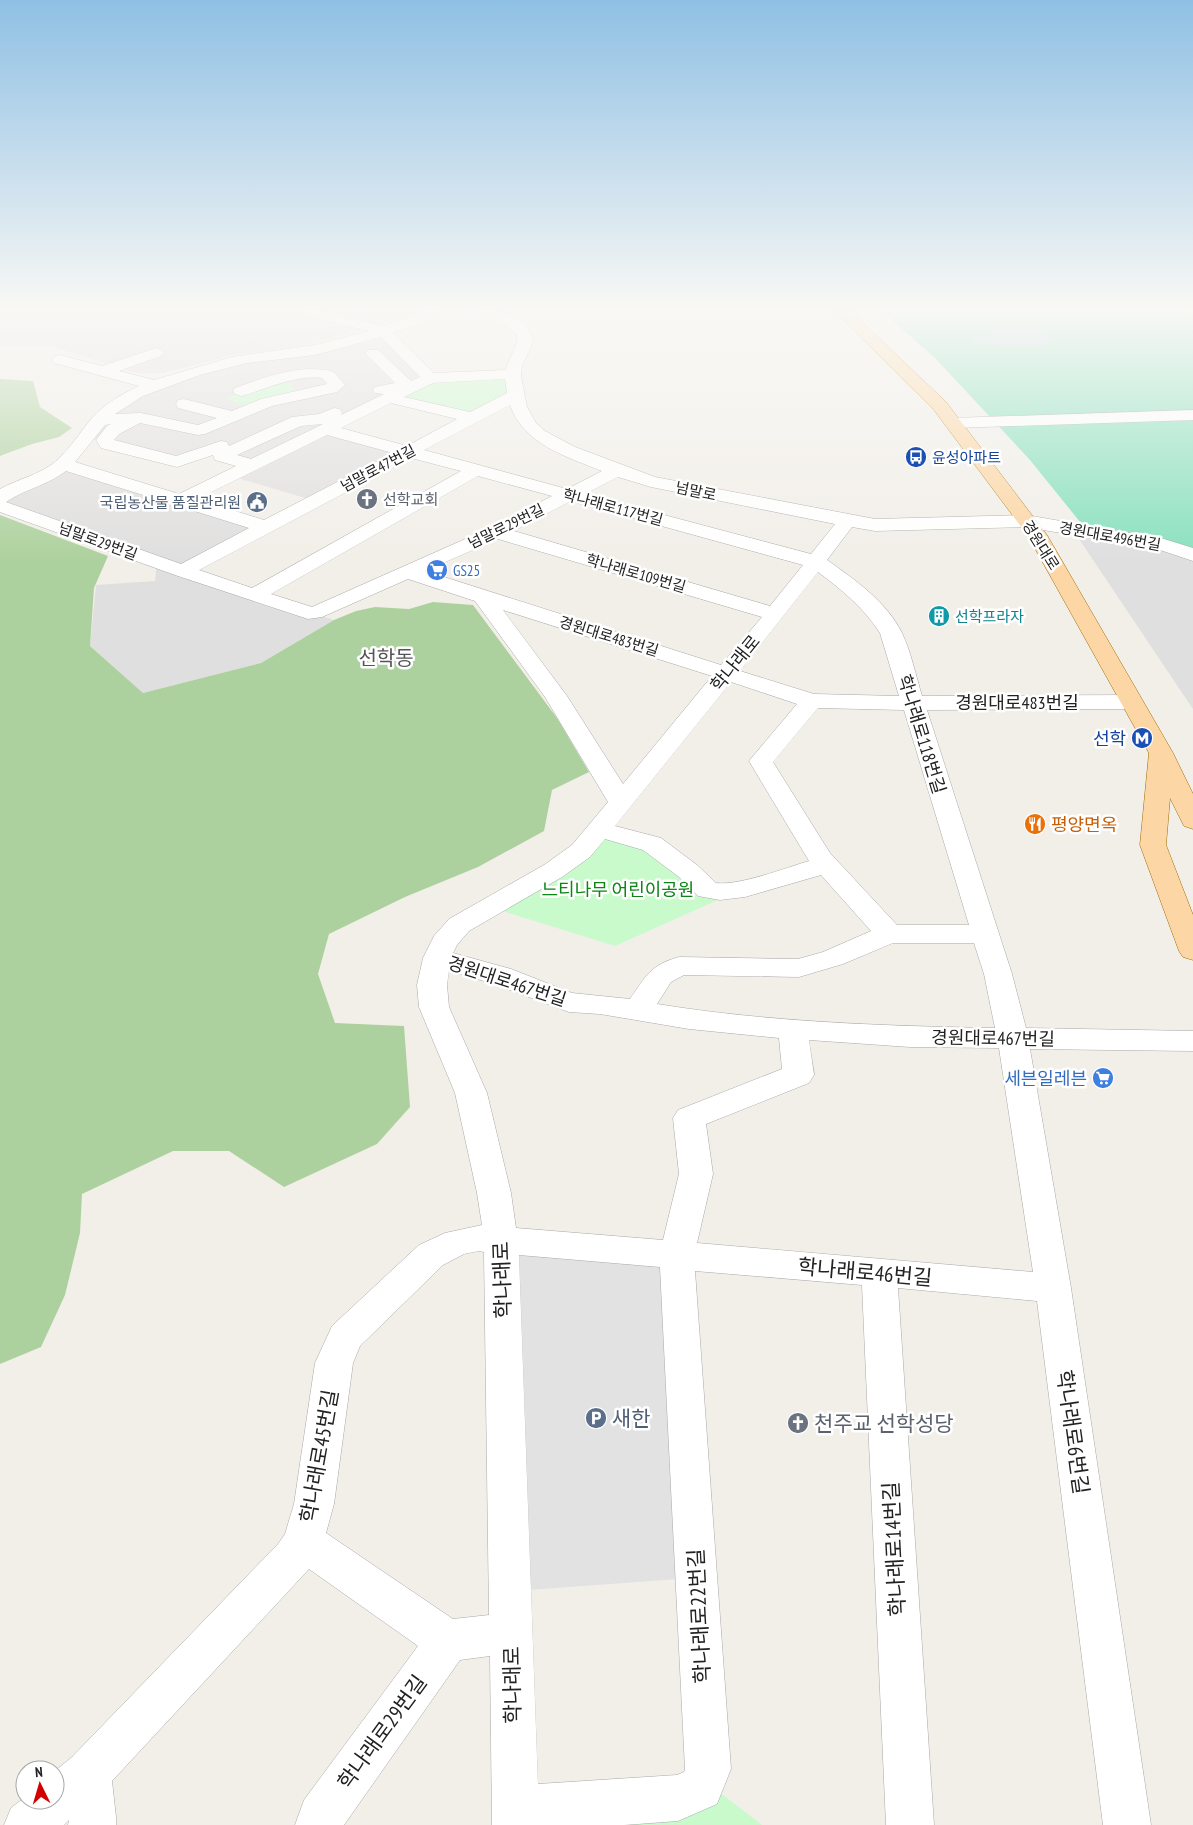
<svg xmlns="http://www.w3.org/2000/svg" width="1193" height="1825" font-family="'PT Sans Narrow','Noto Sans KR',sans-serif">
	<rect width="100%" height="100%" fill="#f2efe9"/>
	<g fill="#e0dfdf">
		<path d="M 0,307 L 430,307 L 429,308 L 355,332 L 298,347 L 233,355 L 163,373 L 135,373 L 48,345 L 0,346 Z"/>
		<path d="M 385,335 L 430,378 L 326,429 L 409,451 L 315,501 L 231,476 L 251,465 L 204,453 L 182,462 L 85,437 L 129,399 L 215,369 Z"/>
		<path d="M 63,464 L 266,527 L 183,570 L 334,620 L 261,663 L 143,693 L 90,646 L 96,585 L 155,581 L 157,562 L 0,506 L 0,498 Z"/>
		<path d="M 1073,530 L 1193,555 L 1193,709 Z"/>
	</g>
	<g fill="#add19e">
		<path d="M 0,379 L 33,381 L 40,407 L 72,428 L 59,437 L 32,444 L 0,456 Z"/>
		<path d="M 0,515 L 108,556 L 94,588 L 90,646 L 143,693 L 261,663 L 334,620 L 356,611 L 375,607 L 409,609 L 433,602 L 473,605 L 557,718 L 589,772 L 552,790 L 544,831 L 478,867 L 405,897 L 329,934 L 318,974 L 335,1023 L 404,1026 L 410,1107 L 377,1144 L 284,1187 L 229,1151 L 173,1151 L 82,1194 L 80,1233 L 65,1295 L 41,1347 L 0,1364 Z"/>
	</g>
	<g fill="#c8facc">
		<path d="M 513,374 L 515,388 L 472,418 L 389,398 L 430,378 Z"/>
		<path d="M 285,378 L 297,392 L 251,407 L 226,399 L 241,391 Z"/>
		<path d="M 599,831 L 651,845 L 722,898 L 615,946 L 493,908 Z"/>
		<path d="M 706,1782 L 762,1825 L 519,1825 Z"/>
	</g>
	<path fill="#88e0be" d="M 877,307 L 1193,307 L 1193,555 L 1089,533 L 1030,460 L 935,358 Z"/>
	<path fill="#e2e2e2" d="M 503,1243 L 675,1258 L 693,1578 L 514,1591 Z"/>
	<path fill="#aad3df" d="M 1002,323 C 1014,325 1026,326 1038,330 C 1044,332 1048,336 1056,338 L 1047,340 L 1047,346 L 1008,348 L 974,342 L 970,337 L 989,336 L 994,333 L 995,327 Z"/>
	<g fill="none" stroke-linecap="round" stroke-linejoin="round">
		<g stroke="#a9a9a9" stroke-width="1">
			<g id="minor">
				<path d="M 306,307 L 384,326 L 430,307 L 447,307 C 441,318 406,328 393,333 L 434,373 L 505,370 L 517,343 L 517,334 L 505,326 L 473,310 L 471,307 C 491,305 526,316 533,338 L 531,347 L 522,365 L 521,376 L 527,407 L 536,423 L 545,431 L 575,447 L 655,477 L 875,519 L 1026,515 L 1164,539 L 1193,548 L 1193,561 L 1160,550 L 1026,527 L 875,531 L 852,527 L 827,560 C 854,579 887,602 902,633 C 911,652 916,676 922,696 L 1132,695 L 1140,697 L 1143,702 L 1140,707 L 1132,709 L 927,710 L 1012,974 L 1026,1028 L 1193,1031 L 1193,1051 L 1030,1049 L 1071,1288 L 1151,1825 L 1103,1825 L 1037,1301 L 898,1288 L 934,1825 L 886,1825 L 862,1285 L 695,1271 L 731,1769 L 717,1804 L 678,1821 L 624,1825 L 492,1825 L 490,1656 L 460,1660 L 344,1825 L 295,1825 L 304,1800 L 418,1646 L 309,1569 L 112,1781 L 116,1817 L 116,1825 L 68,1825 L 69,1820 L 64,1825 L 4,1825 L 11,1808 L 25,1797 L 25,1800 L 55,1800 L 55,1771 L 72,1757 L 278,1544 L 285,1534 L 294,1504 L 315,1363 L 332,1326 L 419,1245 L 445,1233 L 482,1225 L 477,1193 L 455,1093 L 419,1007 L 417,985 L 423,958 L 434,936 L 449,919 L 544,865 L 572,845 L 608,802 L 545,697 L 475,601 L 408,579 L 322,617 L 308,619 L 175,575 L 0,512 L 0,489 C 18,479 39,475 55,462 C 70,449 80,432 92,418 C 104,404 122,394 139,386 L 54,363 L 52,360 L 54,357 L 60,355 L 102,366 L 156,348 L 161,350 L 164,353 L 161,356 L 119,371 L 154,380 L 232,357 L 315,345 L 369,331 L 301,314 L 299,311 L 301,308 ZM 381,337 L 420,377 L 411,381 L 378,350 L 368,350 L 365,353 L 395,383 L 375,387 L 373,390 L 375,393 L 384,394 L 341,415 L 342,413 L 340,409 L 334,408 L 319,414 L 292,417 L 229,446 L 227,442 L 221,441 L 176,456 L 114,440 L 119,434 L 140,423 L 198,435 L 205,434 L 272,406 L 337,392 L 345,385 L 334,372 C 301,363 266,377 235,388 L 233,391 L 235,394 L 241,396 C 267,389 294,375 322,378 L 327,384 L 261,399 L 232,411 L 184,399 L 178,400 L 176,404 L 178,408 L 217,418 L 198,425 L 141,413 L 115,414 L 143,396 L 200,375 L 247,363 L 315,355 ZM 505,379 L 507,393 L 470,412 L 404,397 L 433,383 ZM 391,403 L 457,419 L 407,446 L 341,428 ZM 510,405 C 523,444 567,457 602,471 L 567,489 L 424,450 ZM 111,424 L 107,426 L 96,440 L 101,448 L 177,467 L 213,455 L 215,460 L 236,466 L 179,494 L 75,462 L 105,425 ZM 323,424 L 251,459 L 237,455 L 301,426 ZM 327,435 L 393,453 L 264,520 L 197,499 ZM 411,458 L 461,471 L 252,588 L 199,570 ZM 66,471 L 249,528 L 181,564 L 6,502 C 25,489 48,485 66,471 ZM 478,476 L 552,496 L 490,528 L 312,607 L 271,594 ZM 618,477 L 651,487 L 835,524 L 811,554 L 585,494 ZM 571,501 L 803,565 L 770,606 L 514,531 ZM 498,539 L 762,617 L 721,665 L 425,571 ZM 818,572 C 841,589 864,608 880,633 L 899,696 L 814,694 L 740,671 ZM 503,610 L 712,676 L 623,784 L 567,696 ZM 731,682 L 797,704 L 749,761 L 809,861 C 785,868 739,886 716,883 L 697,865 L 661,838 L 615,826 ZM 818,708 L 904,710 L 969,925 L 897,925 L 830,853 L 773,762 ZM 605,839 L 643,850 L 679,877 L 698,896 L 720,900 L 745,897 L 821,875 L 871,931 L 823,952 L 798,959 L 679,957 C 650,965 646,976 630,999 L 572,993 L 511,969 L 453,953 L 457,945 L 469,931 L 562,877 L 590,857 ZM 893,943 L 974,943 L 984,974 L 995,1028 C 883,1026 768,1022 657,1004 L 671,982 L 684,975 L 799,977 L 843,964 ZM 449,971 L 491,983 L 569,1012 L 600,1014 L 689,1029 L 779,1038 L 782,1069 L 678,1110 L 673,1118 L 679,1174 L 663,1240 L 516,1228 L 511,1193 L 487,1093 L 449,1007 L 447,985 ZM 809,1040 L 910,1047 L 999,1048 L 1033,1272 L 697,1243 L 713,1174 L 706,1124 L 809,1083 L 814,1075 ZM 479,1251 L 484,1252 L 489,1615 L 453,1619 L 326,1533 L 334,1504 L 353,1363 L 360,1346 L 443,1265 L 464,1254 ZM 519,1255 L 660,1267 L 685,1769 L 684,1772 L 677,1775 L 538,1784 Z"/>
				<path d="M 1193,410 L 1193,420 L 954,428 L 948,427 L 946,423 L 948,419 L 954,418 Z"/>
			</g>
		</g>
		<g stroke="#a06b00" stroke-width="1">
			<path id="major" d="M 831,307 L 846,307 L 946,402 L 1047,535 L 1173,753 L 1193,794 L 1193,829 L 1184,826 L 1170,798 L 1166,845 L 1193,915 L 1193,960 L 1183,957 L 1179,951 L 1140,845 L 1149,753 L 1028,536 L 934,410 Z"/>
		</g>
		<use href="#minor" fill="#fff" fill-rule="evenodd"/>
		<use href="#major" fill="#fcd6a4" fill-rule="evenodd"/>
	</g>
	<linearGradient id="sky" x2="0" y2="1"><stop stop-color="#8fc0e4"/><stop offset="0.55" stop-color="#f9f8f5"/><stop offset="1" stop-color="#f9f8f5" stop-opacity="0"/></linearGradient>
	<rect width="1193" height="562" fill="url(#sky)"/>
	<defs>
		<g id="bus-disc" transform="scale(1.125)"><circle r="9.5" fill="#1a4fb4" stroke="#fff"/><path d="M-5-6H5V4H4V6H2V4H-2V6H-4V4H-5ZM-3.5-4V0h7V-4ZM-3.5 1.2v1.5H-2V1.2ZM2 1.2v1.5H3.5V1.2Z" fill="#fff"/></g>
		<g id="church-disc" transform="scale(1.125)"><circle r="9.5" fill="#6b7280" stroke="#fff"/><path d="M-1.2-6h2.4v3.5h3.3v2.4h-3.3V6h-2.4V-.1h-3.3v-2.4h3.3Z" fill="#fff"/></g>
		<g id="civic-disc" transform="scale(1.125)"><circle r="9.5" fill="#5c6f8a" stroke="#fff"/><path d="M-.6-6.5H3V-4.5H.6V-3L4-1V1h2V6H-6V1h2V-1L-.6-3ZM-1.2 2.5V6h2.4V2.5Z" fill="#fff"/></g>
		<g id="supermarket-disc" transform="scale(1.125)"><circle r="9.5" fill="#3f7fe0" stroke="#fff"/><path d="M-6-5.5h2.5l.6 2H6L4.5 2H-2.5L-4.4-4H-6ZM-1.5 3.2a1.3 1.3 0 1 0 .1 0ZM3 3.2a1.3 1.3 0 1 0 .1 0Z" fill="#fff"/></g>
		<g id="building-disc" transform="scale(1.125)"><circle r="9.5" fill="#0f9aa8" stroke="#fff"/><path d="M-4-6H4V6H1V3H-1V6H-4ZM-2.5-4.3h1.7v1.8h-1.7ZM.8-4.3h1.7v1.8H.8ZM-2.5-1h1.7V.8h-1.7ZM.8-1h1.7V.8H.8Z" fill="#fff"/></g>
		<g id="metro-disc" transform="scale(1.125)"><circle r="9.5" fill="#1a4fb4" stroke="#fff"/><path d="M-5.5 5V-5H-3L0 0L3-5H5.5V5H3V-.5L0 4L-3-.5V5Z" fill="#fff"/></g>
		<g id="restaurant-disc" transform="scale(1.125)"><circle r="9.5" fill="#e8710a" stroke="#fff"/><path d="M-5-6h1v4h1v-4h1v4h1v-4h1v5L-1.5 .5V6h-2V.5L-5-1ZM5-6V6H3V1.5H1.5Q1.5-4 5-6Z" fill="#fff"/></g>
		<g id="parking-disc" transform="scale(1.125)"><circle r="9.5" fill="#5c6f8a" stroke="#fff"/><path d="M-3.5-5.5H1a3.5 3.5 0 0 1 0 7H-1V5.5H-3.5ZM-1-3.4V-.6H.8a1.4 1.4 0 0 0 0-2.8Z" fill="#fff"/></g>
	</defs>
	<g fill-rule="evenodd">
		<use href="#bus-disc" x="916" y="457"/>
		<use href="#church-disc" x="367" y="499"/>
		<use href="#civic-disc" x="257" y="502"/>
		<use href="#supermarket-disc" x="437" y="570"/>
		<use href="#building-disc" x="939" y="616"/>
		<use href="#metro-disc" x="1142" y="738"/>
		<use href="#restaurant-disc" x="1035" y="824"/>
		<use href="#supermarket-disc" x="1103" y="1078"/>
		<use href="#parking-disc" x="596" y="1418"/>
		<use href="#church-disc" x="798" y="1423"/>
	</g>
	<g text-anchor="middle" dominant-baseline="central" stroke-width="5" stroke-linejoin="round" paint-order="stroke">
		<g font-size="15" fill="#164399" stroke="#fff" text-anchor="start">
			<text x="932" y="457">윤성아파트</text>
		</g>
		<g font-size="15" fill="#222" stroke="#fff">
			<text transform="translate(378 468) rotate(-28)">넘말로47번길</text>
			<text transform="translate(696 491) rotate(12)">넘말로</text>
			<text transform="translate(613 507) rotate(15)">학나래로117번길</text>
			<text transform="translate(506 526) rotate(-26)">넘말로29번길</text>
			<text transform="translate(1110 536) rotate(10)">경원대로496번길</text>
			<text transform="translate(98 541) rotate(20)">넘말로29번길</text>
			<text transform="translate(1041 545) rotate(58)">경원대로</text>
			<text transform="translate(636 573) rotate(16)">학나래로109번길</text>
			<text transform="translate(609 636) rotate(17)">경원대로483번길</text>
		</g>
		<g font-size="15" fill="#5b616d" stroke="#fff" text-anchor="start">
			<text x="383" y="499">선학교회</text>
		</g>
		<g font-size="15" fill="#4e5e75" stroke="#fff" text-anchor="end">
			<text x="241" y="502">국립농산물 품질관리원</text>
		</g>
		<g font-size="15" fill="#366cbe" stroke="#fff" text-anchor="start">
			<text x="453" y="570">GS25</text>
		</g>
		<g font-size="15" fill="#0d838f" stroke="#fff" text-anchor="start">
			<text x="955" y="616">선학프라자</text>
		</g>
		<g font-size="18" fill="#222" stroke="#fff">
			<text transform="translate(735 663) rotate(-51)">학나래로</text>
			<text x="1017" y="702">경원대로483번길</text>
			<text transform="translate(922 734) rotate(73)">학나래로118번길</text>
			<text transform="translate(507 981) rotate(18)">경원대로467번길</text>
			<text transform="translate(993 1038) rotate(1)">경원대로467번길</text>
		</g>
		<g font-size="18" fill="#164399" stroke="#fff" text-anchor="end">
			<text x="1126" y="738">선학</text>
		</g>
		<g font-size="18" fill="#c56008" stroke="#fff" text-anchor="start">
			<text x="1051" y="824">평양면옥</text>
		</g>
		<g font-size="18" fill="#0c8416" stroke="#fff">
			<text x="618" y="889">느티나무 어린이공원</text>
		</g>
		<g font-size="18" fill="#366cbe" stroke="#fff" text-anchor="end">
			<text x="1087" y="1078">세븐일레븐</text>
		</g>
		<g font-size="20" fill="#555" stroke="#fff">
			<text x="386" y="658">선학동</text>
		</g>
		<g font-size="21" fill="#222" stroke="#fff">
			<text transform="translate(865 1272) rotate(5)">학나래로46번길</text>
			<text transform="translate(502 1280) rotate(-92)">학나래로</text>
			<text transform="translate(1073 1432) rotate(82)">학나래로6번길</text>
			<text transform="translate(319 1456) rotate(-80)">학나래로45번길</text>
			<text transform="translate(894 1549) rotate(-93)">학나래로14번길</text>
			<text transform="translate(699 1616) rotate(-93)">학나래로22번길</text>
			<text transform="translate(512 1685) rotate(-91)">학나래로</text>
			<text transform="translate(382 1732) rotate(-54)">학나래로29번길</text>
		</g>
		<g font-size="21" fill="#4e5e75" stroke="#fff" text-anchor="start">
			<text x="612" y="1418">새한</text>
		</g>
		<g font-size="21" fill="#5b616d" stroke="#fff" text-anchor="start">
			<text x="814" y="1423">천주교 선학성당</text>
		</g>
	</g>
	<g transform="translate(40 1785) rotate(355)"><circle r="24" fill="#ffffff" stroke="#a7a7a7"/>
	<path d="M0-4L9 19L0 12L-9 19Z" fill="#d40000"/>
	<text y="-8" font-size="14" font-weight="bold" text-anchor="middle" fill="#222222">N</text>
	</g>
</svg>
